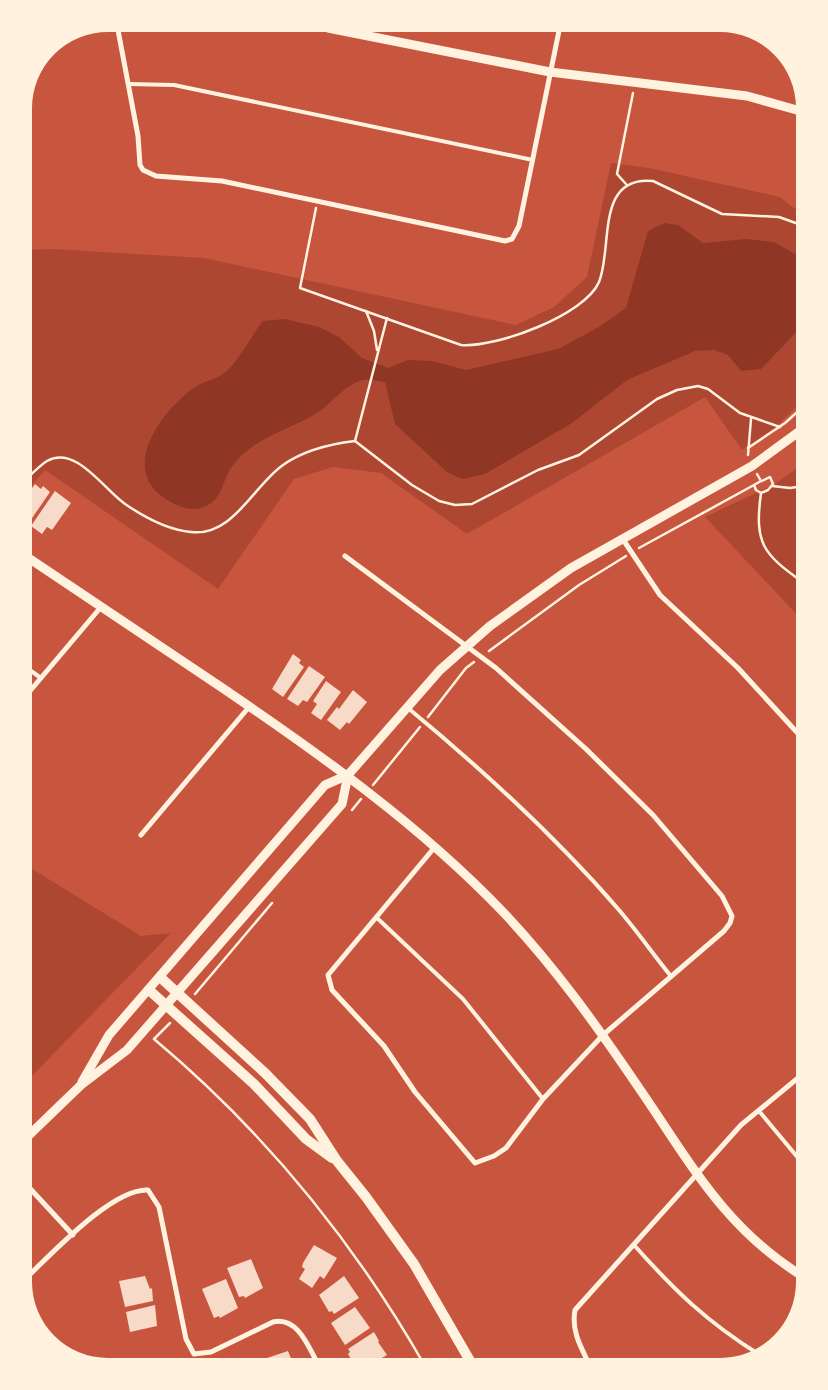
<svg xmlns="http://www.w3.org/2000/svg" width="828" height="1390" font-family="'DM Sans',sans-serif">
	<rect width="100%" height="100%" fill="#c8553d"/>
	<g fill="#ae4732">
		<path d="M 611,163 L 649,168 L 780,197 L 804,216 L 804,399 L 776,427 L 742,450 L 705,397 L 467,534 L 381,473 L 333,467 L 294,479 L 218,589 L 45,470 L 24,494 L 24,250 L 52,249 L 204,258 L 516,325 L 554,307 L 587,277 Z"/>
		<path d="M 804,463 L 804,622 L 705,517 L 775,484 Z"/>
		<path d="M 24,864 L 141,936 L 171,933 L 24,1084 Z"/>
	</g>
	<path fill="#8f3625" d="M 664,223 L 678,225 L 703,243 L 746,239 L 774,242 L 797,255 L 804,266 L 804,324 L 761,369 L 741,371 L 728,355 L 714,350 L 695,351 L 627,380 L 572,423 L 485,474 L 462,479 L 447,472 L 395,424 L 385,382 C 378,381 366,378 359,381 C 342,388 332,403 317,413 C 289,430 255,437 234,464 C 220,481 225,500 201,508 C 187,512 170,503 159,494 C 122,462 165,408 195,387 C 205,380 218,380 228,370 C 241,357 251,336 263,321 L 285,319 L 319,327 L 339,337 L 362,358 L 388,368 L 408,360 L 432,361 L 466,370 L 558,349 L 599,327 L 626,308 L 648,231 Z"/>
	<g fill="#f7dbc8">
		<path d="M 35,484 L 41,489 L 43,486 L 50,492 L 28,524 L 24,521 L 24,499 Z"/>
		<path d="M 55,491 L 71,503 L 52,530 L 47,527 L 42,534 L 31,526 Z"/>
		<path d="M 293,654 L 301,660 L 299,663 L 304,667 L 283,697 L 272,689 Z"/>
		<path d="M 309,666 L 325,677 L 307,702 L 303,700 L 298,706 L 287,699 Z"/>
		<path d="M 326,681 L 341,692 L 321,720 L 311,713 L 317,704 L 313,701 Z"/>
		<path d="M 353,690 L 367,702 L 349,724 L 347,722 L 340,730 L 327,720 L 337,707 L 339,709 Z"/>
		<path d="M 314,1245 L 337,1258 L 324,1279 L 320,1276 L 312,1288 L 299,1279 L 305,1269 L 302,1267 L 303,1263 Z"/>
		<path d="M 251,1259 L 263,1288 L 245,1298 L 244,1296 L 239,1297 L 227,1268 Z"/>
		<path d="M 145,1276 L 150,1289 L 152,1288 L 153,1301 L 125,1307 L 119,1281 Z"/>
		<path d="M 344,1276 L 359,1298 L 334,1314 L 332,1311 L 329,1312 L 319,1295 Z"/>
		<path d="M 226,1279 L 238,1308 L 220,1318 L 219,1316 L 214,1318 L 202,1289 Z"/>
		<path d="M 155,1305 L 157,1326 L 130,1332 L 126,1312 Z"/>
		<path d="M 355,1307 L 370,1328 L 345,1345 L 331,1323 Z"/>
		<path d="M 374,1332 L 379,1341 L 378,1342 L 387,1355 L 368,1366 L 355,1366 L 348,1354 L 350,1352 L 348,1349 Z"/>
		<path d="M 288,1351 L 294,1366 L 265,1366 L 263,1361 L 267,1358 Z"/>
		<path d="M 389,1358 L 394,1366 L 375,1366 Z"/>
	</g>
	<g fill="none" stroke-linecap="round" stroke-linejoin="round">
		<g stroke="#fff3e0" stroke-width="2.5">
			<path d="M 626,184 L 617,174 L 633,93"/>
			<path d="M 316,208 L 300,288 L 461,345 C 496,348 585,315 599,282 C 613,248 595,175 653,181 L 722,214 L 779,217 L 804,226"/>
			<path d="M 366,311 L 374,331 L 377,350"/>
			<path d="M 355,441 L 387,318"/>
			<path d="M 748,448 L 785,423 L 804,406"/>
			<path d="M 748,455 L 751,419"/>
			<path d="M 757,474 L 761,481 L 754,485 L 756,490 L 761,493 C 754,544 763,554 804,583"/>
			<path d="M 24,481 C 31,475 39,466 47,461 C 77,444 106,493 128,506 C 146,518 169,530 191,532 C 233,537 254,485 283,465 C 304,450 330,444 355,441 L 412,485 L 439,501 L 455,505 L 472,504 L 538,470 L 579,455 L 657,399 L 677,390 L 698,386 L 708,389 L 740,413 L 780,427"/>
			<path d="M 772,486 L 790,488 L 804,486"/>
			<path d="M 761,493 L 768,490 L 773,484 L 770,477 L 762,481"/>
			<path d="M 639,548 L 754,485"/>
			<path d="M 489,651 L 579,585 L 626,556"/>
			<path d="M 428,717 L 466,668 L 474,662"/>
			<path d="M 373,785 L 420,727"/>
			<path d="M 352,810 L 361,799"/>
			<path d="M 195,994 L 272,903"/>
			<path d="M 170,1023 L 154,1039 C 265,1132 353,1240 425,1366"/>
		</g>
		<g stroke="#fff3e0" stroke-width="4">
			<path d="M 129,84 L 174,85 L 533,160"/>
			<path d="M 24,666 L 41,678"/>
			<path d="M 408,708 C 483,770 555,836 619,910 C 637,931 653,954 670,975"/>
			<path d="M 376,917 L 463,999 L 543,1099"/>
			<path d="M 759,1111 L 804,1165"/>
			<path d="M 634,1245 C 675,1291 707,1322 760,1355"/>
		</g>
		<g stroke="#fff3e0" stroke-width="5">
			<path d="M 118,30 L 138,136 L 140,165 L 143,170 L 156,176 L 222,181 L 505,241 L 512,239 L 519,226 L 560,26"/>
			<path d="M 622,538 L 660,595 L 738,668 L 804,740"/>
			<path d="M 345,556 L 496,668 L 586,749 L 653,815 L 722,896 L 732,916 L 730,923 L 724,931 L 603,1035 L 543,1099 L 506,1148 L 494,1156 L 475,1163 L 415,1092 L 384,1046 L 332,990 L 328,975 L 434,848"/>
			<path d="M 24,698 L 101,607"/>
			<path d="M 141,835 L 249,707"/>
			<path d="M 24,1182 L 73,1235"/>
			<path d="M 24,1280 C 51,1255 112,1188 148,1190 L 159,1207 L 186,1339 L 194,1354 L 211,1352 L 273,1322 C 298,1316 309,1348 319,1366"/>
			<path d="M 590,1366 C 581,1347 571,1331 575,1310 L 741,1125 L 804,1073"/>
		</g>
		<g stroke="#fff3e0" stroke-width="9">
			<path d="M 328,28 L 550,72 L 747,96 L 804,112"/>
			<path d="M 24,555 C 90,599 155,643 221,687 C 321,755 420,825 504,913 C 555,967 597,1026 639,1088 C 690,1162 724,1228 804,1277"/>
			<path d="M 82,1082 L 109,1035 L 325,785 L 348,775"/>
			<path d="M 24,1140 L 81,1085 L 127,1050 L 342,804 L 348,775 L 440,670 L 490,626 L 571,568 L 752,466 L 804,428"/>
		</g>
		<g stroke="#fff3e0" stroke-width="10">
			<path d="M 161,978 L 265,1073 L 310,1119 L 337,1161 L 366,1197 L 414,1264 L 473,1366"/>
			<path d="M 149,990 L 254,1084 L 306,1139 L 332,1158"/>
		</g>
	</g>
	<path d="M0 0H828V1390H0ZM108 32H720A76 76 0 0 1 796 108V1282A76 76 0 0 1 720 1358H108A76 76 0 0 1 32 1282V108A76 76 0 0 1 108 32Z" fill="#fff3e0" fill-rule="evenodd"/>
</svg>
